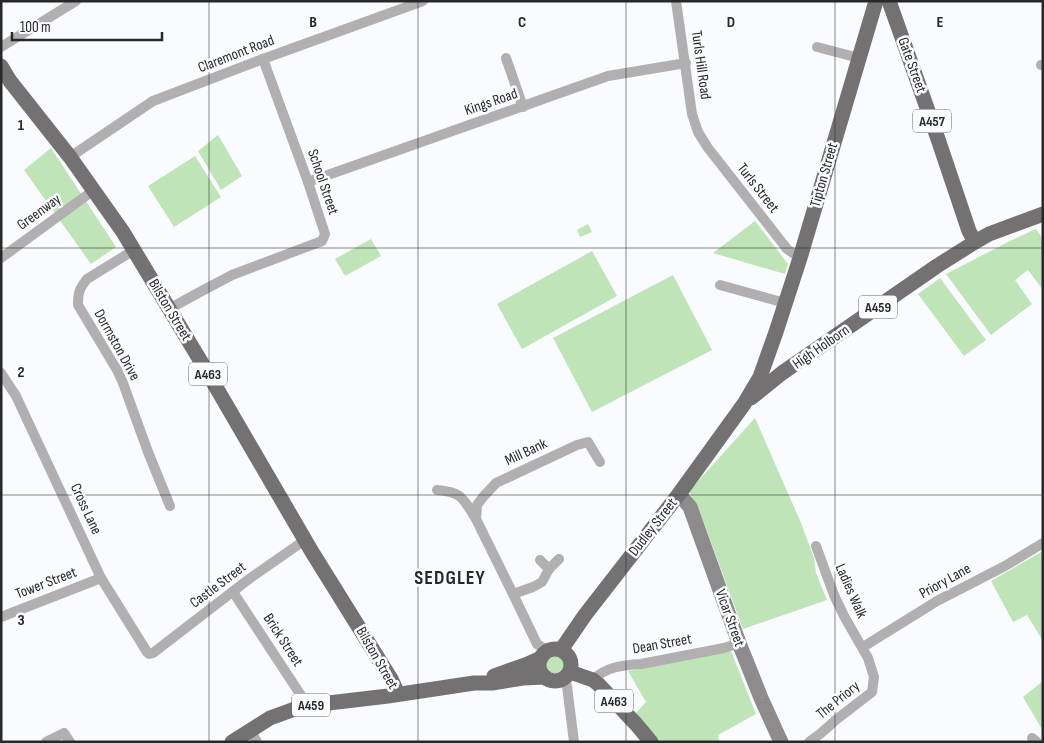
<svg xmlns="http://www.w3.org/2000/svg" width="1044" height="743" font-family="'Sofia Sans Condensed',sans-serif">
	<rect width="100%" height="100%" fill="#fafbfe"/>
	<g fill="#bee4b7">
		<path d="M 218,135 L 242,176 L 221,190 L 198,151 Z"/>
		<path d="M 51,148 L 116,247 L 91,264 L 24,170 Z"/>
		<path d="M 195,156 L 221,197 L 174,227 L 148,186 Z"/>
		<path d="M 755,221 L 788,264 L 785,274 L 713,253 Z"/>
		<path d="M 588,224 L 592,232 L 580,237 L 577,230 Z"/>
		<path d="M 1036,229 L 1043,239 L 1043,290 L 1028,270 L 1015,280 L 1032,304 L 991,335 L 946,274 L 1012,240 Z"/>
		<path d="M 371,239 L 381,256 L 345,276 L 335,259 Z"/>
		<path d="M 592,251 L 617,296 L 522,349 L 497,304 Z"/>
		<path d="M 673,275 L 712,350 L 592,412 L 553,338 Z"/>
		<path d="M 940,278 L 986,340 L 964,356 L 918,294 Z"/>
		<path d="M 755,418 L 801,523 L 814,558 L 816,573 L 827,600 L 743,629 L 704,523 L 689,491 Z"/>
		<path d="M 1043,551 L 1043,641 L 1027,615 L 1013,622 L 991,581 Z"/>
		<path d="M 731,651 L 756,714 L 718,735 L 719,742 L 655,742 L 636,713 L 646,702 L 628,671 Z"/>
		<circle cx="556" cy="664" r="10"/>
		<path d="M 1043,681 L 1043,731 L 1023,697 Z"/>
	</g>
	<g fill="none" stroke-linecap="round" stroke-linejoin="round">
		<g stroke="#b1afb0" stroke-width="10">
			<path d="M 676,1 L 692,114 L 698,132 L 708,148 L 784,245 L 787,249 L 800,258"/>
			<path d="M 1,47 L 76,1"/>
			<path d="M 817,47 L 859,58"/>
			<path d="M 506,58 L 523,107"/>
			<path d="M 1041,65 L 1043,65"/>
			<path d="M 70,157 L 153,101 L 263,59 L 423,1"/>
			<path d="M 308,182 L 608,76 L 686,63"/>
			<path d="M 134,250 L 87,279 C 79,289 78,293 78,305 L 117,370 L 123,383 L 148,452 L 170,506"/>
			<path d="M 1,258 L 94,190"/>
			<path d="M 720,285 L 785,303"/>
			<path d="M 169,309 L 198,293 L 232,275 L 322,241 L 325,234 L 308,182 L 263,59"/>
			<path d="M 1,373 L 16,396 L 101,578 L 147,652 L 149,654 L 153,653 L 249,579 L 305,540"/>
			<path d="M 437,490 C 463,492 463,499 476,519"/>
			<path d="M 540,560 L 549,569"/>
			<path d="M 233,592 L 308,706"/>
			<path d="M 513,594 L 533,587 L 542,582 L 549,569 L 559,559"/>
			<path d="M 1,617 L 101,578"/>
			<path d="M 863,647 L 937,601 L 1005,566 L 1043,543"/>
			<path d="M 548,651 L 537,644 L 513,594 L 476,519 L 477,505 L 483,497 L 496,483 L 577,445 L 588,442 L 600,462"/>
			<path d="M 563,679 L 567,686 L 574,742"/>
			<path d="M 593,680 C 605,667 623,665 641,664 L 724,648 L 739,643"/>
			<path d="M 250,729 L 257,742"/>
			<path d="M 1032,738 L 1037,742"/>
			<path d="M 46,742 L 64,733 L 70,742"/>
			<path d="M 809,742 L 820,734 L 837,719 L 872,692 L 874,677 L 868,658 L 844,616 L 834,595 L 816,546"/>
		</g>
		<path stroke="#8d8b8b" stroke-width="15" d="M 679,494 L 690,507 L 739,643 L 761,698 L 781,742"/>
		<g stroke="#737171" stroke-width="15">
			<path d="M 889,1 L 938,139 L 969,231 L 975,242"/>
			<path d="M 1,66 L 10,81 L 70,157 L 123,232 L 206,370 L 312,552 L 391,679 L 398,694"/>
			<path d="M 751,398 L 782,373 L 937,266 L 975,242 L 989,234 L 1043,214"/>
			<circle cx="555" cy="665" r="16"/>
			<path d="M 561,650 L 585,615 L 679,494 L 744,404 L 760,377 L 776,332 L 800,258 L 876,1"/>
			<path d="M 570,672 L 593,680 L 598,684 L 636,724 L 651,742"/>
			<path d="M 494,676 L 525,665 L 541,658"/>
			<path d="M 232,742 L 270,718 L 303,706 L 388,696 L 474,683 L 492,683 L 523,678 L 545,677"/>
		</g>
	</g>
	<path fill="none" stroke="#282829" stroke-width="1" stroke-opacity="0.55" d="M 209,1 L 209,742M 418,1 L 418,742M 626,1 L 626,742M 835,1 L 835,742M 1,248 L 1043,248M 1,495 L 1043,495"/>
	<g text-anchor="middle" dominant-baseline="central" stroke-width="5" stroke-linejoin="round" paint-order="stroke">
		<g fill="#fafbfe" stroke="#676769" stroke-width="1">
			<rect x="913" y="109.5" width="38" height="23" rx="4"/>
			<rect x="859" y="295.5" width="38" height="23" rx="4"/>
			<rect x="189" y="362.5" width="38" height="23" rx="4"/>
			<rect x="595" y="689.5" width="38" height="23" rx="4"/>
			<rect x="292" y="693.5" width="38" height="23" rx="4"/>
		</g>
		<g font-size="14" font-weight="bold" fill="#282829">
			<text x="932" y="121">A457</text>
			<text x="878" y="307">A459</text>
			<text x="208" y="374">A463</text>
			<text x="614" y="701">A463</text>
			<text x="311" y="705">A459</text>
		</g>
		<g font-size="15" fill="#282829" stroke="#fafbfe">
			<text transform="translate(236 54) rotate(-21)">Claremont Road</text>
			<text transform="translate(701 65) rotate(82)">Turls Hill Road</text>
			<text transform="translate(912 65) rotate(70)">Gate Street</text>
			<text transform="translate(491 102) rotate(-19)">Kings Road</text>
			<text transform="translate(824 175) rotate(-74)">Tipton Street</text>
			<text transform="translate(323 182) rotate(71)">School Street</text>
			<text transform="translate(758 188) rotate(52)">Turls Street</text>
			<text transform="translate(39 212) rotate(-36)">Greenway</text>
			<text transform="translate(170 310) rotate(59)">Bilston Street</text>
			<text transform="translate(117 345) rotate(61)">Dormston Drive</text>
			<text transform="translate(821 347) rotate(-35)">High Holborn</text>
			<text transform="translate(526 452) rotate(-25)">Mill Bank</text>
			<text transform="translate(86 509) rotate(65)">Cross Lane</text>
			<text transform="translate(653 527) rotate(-52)">Dudley Street</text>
			<text transform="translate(945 581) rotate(-29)">Priory Lane</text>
			<text transform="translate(46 583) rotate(-21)">Tower Street</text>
			<text transform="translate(218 585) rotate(-37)">Castle Street</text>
			<text transform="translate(851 591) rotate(66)">Ladies Walk</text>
			<text transform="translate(730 618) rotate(70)">Vicar Street</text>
			<text transform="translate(283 640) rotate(57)">Brick Street</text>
			<text transform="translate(662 644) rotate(-10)">Dean Street</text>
			<text transform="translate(377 658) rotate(60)">Bilston Street</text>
			<text transform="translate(838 700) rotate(-39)">The Priory</text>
		</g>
		<g font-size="20" font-weight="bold" letter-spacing="1" fill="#282829" stroke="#fafbfe">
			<text x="450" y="578">SEDGLEY</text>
		</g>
	</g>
	<g font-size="16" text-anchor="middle" font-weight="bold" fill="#282829" stroke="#fafbfe" stroke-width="5" stroke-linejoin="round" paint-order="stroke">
		<text x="313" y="27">B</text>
		<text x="522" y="27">C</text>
		<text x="731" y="27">D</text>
		<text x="940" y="27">E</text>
		<text x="21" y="130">1</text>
		<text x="21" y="377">2</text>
		<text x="21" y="625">3</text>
	</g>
	<rect width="1044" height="743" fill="none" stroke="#282829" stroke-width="5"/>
	<path d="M12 32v8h150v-8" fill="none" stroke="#282829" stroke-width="2.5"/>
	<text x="20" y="32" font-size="15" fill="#282829" stroke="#fafbfe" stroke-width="4" paint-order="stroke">100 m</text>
</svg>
